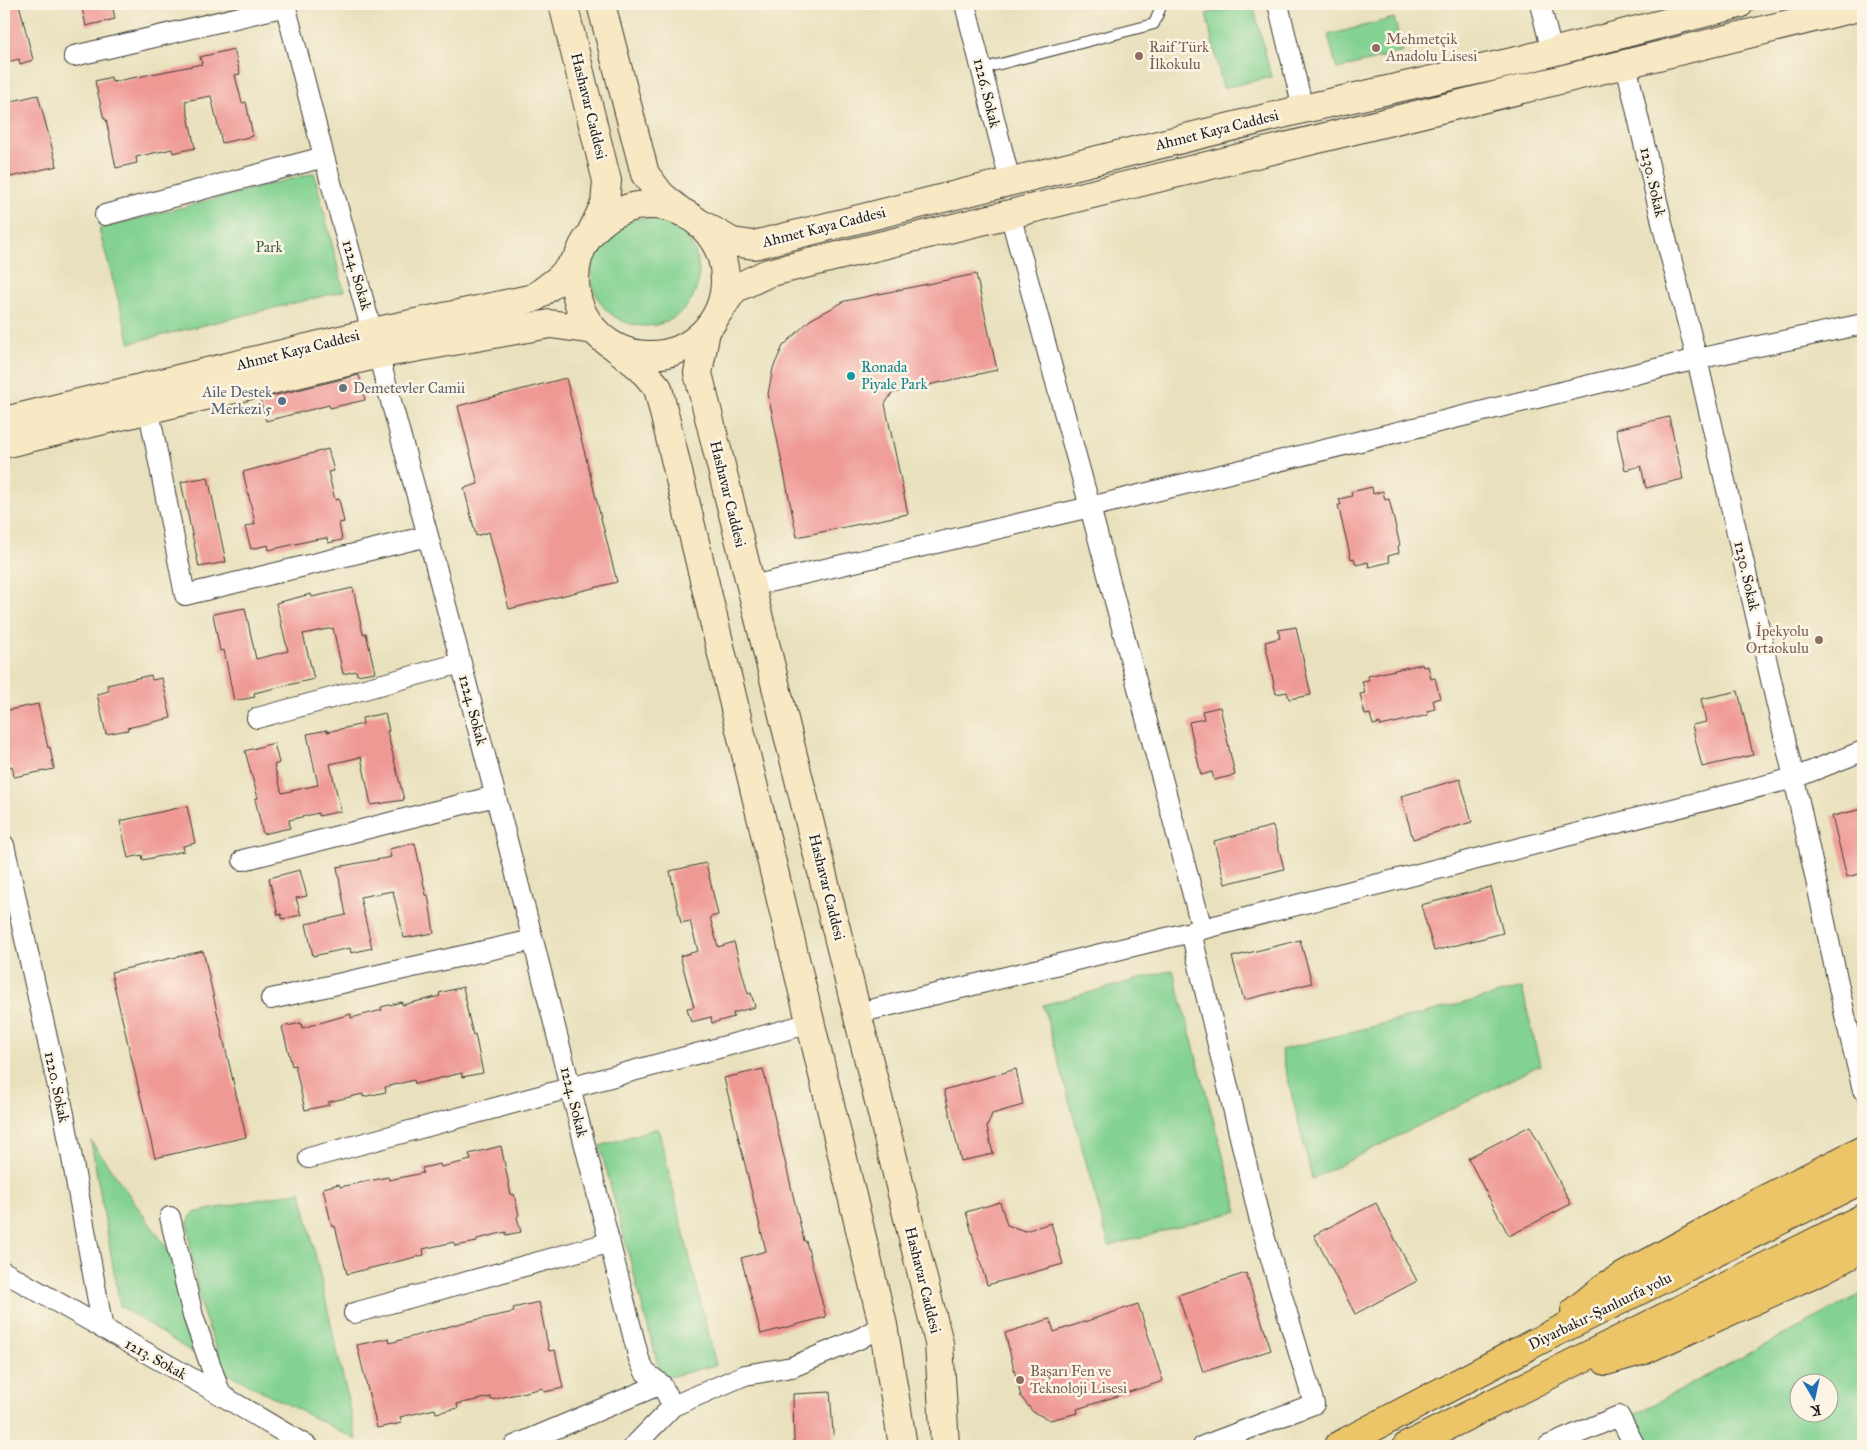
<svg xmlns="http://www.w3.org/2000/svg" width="1867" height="1450" font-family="'IM FELL Great Primer',serif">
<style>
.green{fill:#83d292;stroke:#507757;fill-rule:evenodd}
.building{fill:#ef9995}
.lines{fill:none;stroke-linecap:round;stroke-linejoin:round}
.lane-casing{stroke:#3b3a34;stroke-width:12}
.street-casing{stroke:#3b3a34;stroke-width:22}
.secondary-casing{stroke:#3b3a34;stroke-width:30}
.highway-casing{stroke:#3b3a34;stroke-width:30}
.lane{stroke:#fff;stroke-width:10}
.street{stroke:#fff;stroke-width:20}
.secondary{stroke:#f8e8c3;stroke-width:28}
.highway{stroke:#edc569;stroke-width:28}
.education-dot{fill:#8d6e63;stroke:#fcf5e5;stroke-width:2}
.culture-dot{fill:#0f9aa8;stroke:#fcf5e5;stroke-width:2}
.worship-dot{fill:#6b7280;stroke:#fcf5e5;stroke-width:2}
.service-dot{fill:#5c6f8a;stroke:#fcf5e5;stroke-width:2}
.labels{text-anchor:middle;stroke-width:5;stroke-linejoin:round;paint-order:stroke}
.education-label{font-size:15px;fill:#785e54;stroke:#fcf5e5;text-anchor:start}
.street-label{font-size:15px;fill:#1c1c1c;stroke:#fcf5e5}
.park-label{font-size:15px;fill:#405c45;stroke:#fcf5e5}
.culture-label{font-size:15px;fill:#0d838f;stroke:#fcf5e5;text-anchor:start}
.worship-label{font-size:15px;fill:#5b616d;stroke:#fcf5e5;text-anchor:start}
.service-label{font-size:15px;fill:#4e5e75;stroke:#fcf5e5;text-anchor:end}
</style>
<rect width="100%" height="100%" fill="#fcf5e5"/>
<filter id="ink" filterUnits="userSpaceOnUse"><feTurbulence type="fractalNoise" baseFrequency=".02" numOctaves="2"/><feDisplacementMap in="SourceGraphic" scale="10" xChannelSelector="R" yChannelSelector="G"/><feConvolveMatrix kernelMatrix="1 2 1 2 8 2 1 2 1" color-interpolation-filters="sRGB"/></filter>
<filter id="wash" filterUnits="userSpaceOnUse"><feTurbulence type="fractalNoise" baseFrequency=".0096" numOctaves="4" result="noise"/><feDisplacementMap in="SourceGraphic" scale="20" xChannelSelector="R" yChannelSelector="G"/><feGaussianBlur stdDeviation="1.12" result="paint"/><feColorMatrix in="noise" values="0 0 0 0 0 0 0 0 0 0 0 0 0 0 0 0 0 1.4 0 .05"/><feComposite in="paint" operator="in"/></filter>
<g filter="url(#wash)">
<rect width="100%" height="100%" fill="#e9e1bd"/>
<path class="green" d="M1247 4H1253L1271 77 1223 88 1206 14Z
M1394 18 1403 52 1337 69 1328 35Z
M314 173 344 291 130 343 99 229Z
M591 272a54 54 0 1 1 108 0a54 54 0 1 1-108 0Z
M1173 970 1238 1211 1109 1246 1043 1005Z
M1522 988 1540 1065 1312 1179 1281 1050Z
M658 1128 716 1365 669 1377 660 1373 600 1146Z
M91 1141 171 1254 193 1353 120 1306Z
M301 1191 357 1440 225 1372 202 1310 192 1261 188 1222 193 1213Z
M1863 1293V1446H1650L1633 1415ZM1800 1382H1830V1412H1800Z"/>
<g id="blocks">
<path class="building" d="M4 4H19L33 60 20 64 19 59 4 63Z
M81 4H112L115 19 86 26Z
M234 49 240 74 235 75 242 103 246 102 253 136 222 143 211 96 185 101 195 148 173 153 172 149 136 157 137 163 116 168 106 119H104L95 81 111 77 112 82 202 64 200 57Z
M38 95 57 166 11 177 4 149V103Z
M976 274 997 370 892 393 885 404 908 514 797 537 768 394 773 368 783 346 810 320 845 301Z
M359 375 365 400 330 408 329 405 266 421 260 399Z
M566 378 617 582 509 609 489 532 476 536 464 488 478 484 458 406Z
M1669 417 1683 479 1646 488 1641 466 1625 470 1616 429Z
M328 449 334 471 328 472 335 500 339 499 344 522 339 523 342 540 328 543 327 538 313 540 269 550 268 545 251 549 245 527 255 524 254 518 243 472Z
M208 477 226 562 199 567 181 482Z
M1372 487 1373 494 1383 491 1385 500 1389 499 1400 545 1398 546 1399 553 1388 556 1390 562 1369 567 1368 562 1356 565 1354 558 1351 559 1338 505H1341L1339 499 1352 496 1351 492Z
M353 588 363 634 366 633 375 672 357 675 356 671 343 674 333 628 303 634 314 679 254 693 255 697 234 701 224 650 220 651 213 614 245 608 256 659 288 651 276 603 311 594 312 597Z
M1296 627 1311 695 1289 699 1287 692 1276 694 1265 642 1280 638 1278 630Z
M1422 664 1423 667 1428 666 1431 679 1435 678 1440 698 1433 700 1435 709 1427 711 1428 715 1381 726 1380 723 1373 725 1370 714 1365 715 1360 694 1365 693 1362 681 1369 680 1368 676Z
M151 675 152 680 162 678 171 718 127 728 128 730 106 734 97 694 109 691 107 685Z
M1738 691 1753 755 1702 767 1692 725 1706 722 1701 699Z
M38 704 48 748 50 747 54 769 14 777 12 766 4 768V711Z
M1220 707 1235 775 1214 780 1212 772 1201 775 1189 722 1204 719 1202 711Z
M385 713 389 731H387L404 800 371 805 361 757 330 764 341 811 319 816 318 813 289 820 290 828 263 834 255 799 258 798 245 751 274 743 279 763 274 765 282 793 318 785 307 734 327 730V732L363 724 362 718Z
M1460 779 1472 822 1413 839 1401 796Z
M187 806 195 843 183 846 184 851 143 860 142 855 128 858 120 821Z
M1863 809V873L1847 877 1832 816Z
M1273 826 1284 869 1225 884 1214 841Z
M415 843 426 895H428L434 933 404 938 393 891 360 897 372 948 351 953 350 948 313 956 306 924 346 915 337 867 391 857 389 849Z
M706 863 718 915 710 917 718 947 734 942 748 994 751 993 755 1007 733 1013 734 1017 712 1023 711 1017 691 1022 687 1008 694 1007 680 956 698 951 690 921 681 923 670 871Z
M300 870 307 896 296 898 301 915 282 919 281 914 278 915 269 878Z
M1491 887 1503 933 1434 951 1421 905Z
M1300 940 1312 983 1244 1000 1232 957Z
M203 951 246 1137 155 1158 111 972Z
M463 987 467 1005H466L473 1035 475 1034 483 1073 462 1077V1073L415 1084 414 1080 385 1087 386 1092 363 1097V1094L328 1102 329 1105 305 1110 295 1065 292 1066 282 1027 301 1023 302 1028 351 1014V1018L382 1010 381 1007 402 1002V1005L440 996 439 993Z
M763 1069 804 1241H806L826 1317 761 1334 741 1258 766 1251 724 1078Z
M1016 1069 1023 1105 992 1114 987 1127 993 1154 961 1161 944 1090Z
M1530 1126 1571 1204 1509 1236 1468 1158Z
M501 1146 511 1195 514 1194 519 1215 517 1217 521 1232 506 1235V1232L477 1239V1242L455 1246 454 1242 423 1249 424 1255 347 1274 335 1226 332 1227 323 1188 339 1184 340 1187 388 1177 389 1180 423 1173 422 1168 440 1164 441 1167 471 1160 469 1154Z
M1000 1202 1007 1225 1025 1231 1051 1223 1063 1264 987 1285 966 1212Z
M1376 1203 1417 1281 1355 1314 1314 1235Z
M1246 1273 1271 1350 1203 1372 1178 1295Z
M539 1302 549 1351 555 1350 563 1388 544 1392 543 1388 491 1400V1397L457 1404 458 1408 436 1413 435 1409 400 1417 402 1423 377 1428 357 1345 389 1338 390 1343 461 1323 514 1312 513 1308Z
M1138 1304 1163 1381 1077 1409 1078 1413 1050 1420 1033 1412 1021 1397 1005 1333 1050 1319 1054 1332Z
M830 1392 834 1446H794L793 1394Z"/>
</g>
</g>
<g filter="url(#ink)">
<use href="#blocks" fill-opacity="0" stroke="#3b3a34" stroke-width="1"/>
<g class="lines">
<defs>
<path id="lane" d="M981 69 1154 24 1162 4"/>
<path id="street" d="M285 4 324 157 428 536 533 940 639 1359 645 1372 661 1384 673 1406
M965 4 1010 181
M1278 4 1303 109
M1540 4 1552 52
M74 56 286 6
M1626 64 1663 227 1697 359 1747 577 1794 778 1846 1020 1863 1090
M1010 214 1090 507 1202 929
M105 215 324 157
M146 396 185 595 428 536
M752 586 1090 507 1697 359 1863 324
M257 718 461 663
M4 845 64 1114 103 1329
M243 860 495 796
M1191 932 1261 1225 1314 1404 1203 1446
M271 999 533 940
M858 1013 1191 932 1794 778 1863 751
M309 1158 811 1023
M170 1217 193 1316 221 1395
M4 1272 221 1395 307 1446
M354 1313 608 1243
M514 1446 661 1384
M634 1446 673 1406 745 1375 792 1367 861 1338 883 1325
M1548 1446 1619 1416 1635 1446"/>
<path id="secondary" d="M563 4 607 181 605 204 592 231
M601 4 645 174 661 195 679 210
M575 280a75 75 0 1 1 150 0a75 75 0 1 1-150 0Z
M699 223 732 242 754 245 1303 109 1517 61 1739 4
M719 311 734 289 768 273 1863 6
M706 331 698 373 939 1343 945 1446
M614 346 640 367 658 388 883 1325 903 1446
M4 421 373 332 534 298 559 279 578 258
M4 444 380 354 550 324 594 330"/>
<path id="highway" d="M1575 1311 1606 1286 1759 1202 1863 1150
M1606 1361 1644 1350 1821 1270 1863 1248
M1338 1446 1540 1340 1863 1179
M1407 1446 1863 1218"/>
</defs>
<use href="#lane" class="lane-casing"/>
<use href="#street" class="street-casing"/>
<use href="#secondary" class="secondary-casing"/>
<use href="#highway" class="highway-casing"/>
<use href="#lane" class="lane"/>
<use href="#street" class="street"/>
<use href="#secondary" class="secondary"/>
<use href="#highway" class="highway"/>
</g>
</g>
<g class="education-dot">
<circle cx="1376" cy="48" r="5"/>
<circle cx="1139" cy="56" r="5"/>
<circle cx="1819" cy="640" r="5"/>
<circle cx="1020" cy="1380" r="5"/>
</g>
<circle class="culture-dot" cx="851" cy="376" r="5"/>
<circle class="worship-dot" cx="343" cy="388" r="5"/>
<circle class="service-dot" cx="282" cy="401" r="5"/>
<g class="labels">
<g class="education-label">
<text x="1386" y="44">Mehmetçik<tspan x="1386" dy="17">Anadolu Lisesi</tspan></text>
<text x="1149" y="52">Raif Türk<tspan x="1149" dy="17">İlkokulu</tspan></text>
<text x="1809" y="636" text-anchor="end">İpekyolu<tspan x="1809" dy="17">Ortaokulu</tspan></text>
<text x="1030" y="1376">Başarı Fen ve<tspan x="1030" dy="17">Teknoloji Lisesi</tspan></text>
</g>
<g class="street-label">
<text transform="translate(987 93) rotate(76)" y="5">1226. Sokak</text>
<text transform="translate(589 106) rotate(76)" y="5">Hashavar Caddesi</text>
<text transform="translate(1217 130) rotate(-14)" y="5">Ahmet Kaya Caddesi</text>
<text transform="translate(1653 182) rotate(77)" y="5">1230. Sokak</text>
<text transform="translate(824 227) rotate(-14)" y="5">Ahmet Kaya Caddesi</text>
<text transform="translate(357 275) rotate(74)" y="5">1224. Sokak</text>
<text transform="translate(298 350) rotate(-14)" y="5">Ahmet Kaya Caddesi</text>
<text transform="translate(728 494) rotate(76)" y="5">Hashavar Caddesi</text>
<text transform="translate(1747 576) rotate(77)" y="5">1230. Sokak</text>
<text transform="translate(473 710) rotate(75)" y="5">1224. Sokak</text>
<text transform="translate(827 887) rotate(76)" y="5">Hashavar Caddesi</text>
<text transform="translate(57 1087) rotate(78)" y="5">1220. Sokak</text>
<text transform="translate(574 1102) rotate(76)" y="5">1224. Sokak</text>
<text transform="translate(923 1280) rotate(76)" y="5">Hashavar Caddesi</text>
<text transform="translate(1600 1311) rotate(-26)" y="5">Diyarbakır-Şanlıurfa yolu</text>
<text transform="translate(156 1359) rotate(29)" y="5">1213. Sokak</text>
</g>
<g class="park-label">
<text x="269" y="252">Park</text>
</g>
<g class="culture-label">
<text x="861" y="372">Ronada<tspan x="861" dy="17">Piyale Park</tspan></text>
</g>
<g class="worship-label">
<text x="353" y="393">Demetevler Camii</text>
</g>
<g class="service-label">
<text x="272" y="397">Aile Destek<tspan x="272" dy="17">Merkezi 5</tspan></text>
</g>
</g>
<rect width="1867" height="1450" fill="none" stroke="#fcf5e5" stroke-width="20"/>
<g transform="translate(1814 1398) rotate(171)"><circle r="24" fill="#fcf5e5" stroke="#a29e95"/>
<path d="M0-4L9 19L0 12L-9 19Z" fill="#1f6fb2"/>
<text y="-8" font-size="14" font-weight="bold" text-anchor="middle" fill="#1c1c1c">K</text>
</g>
</svg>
